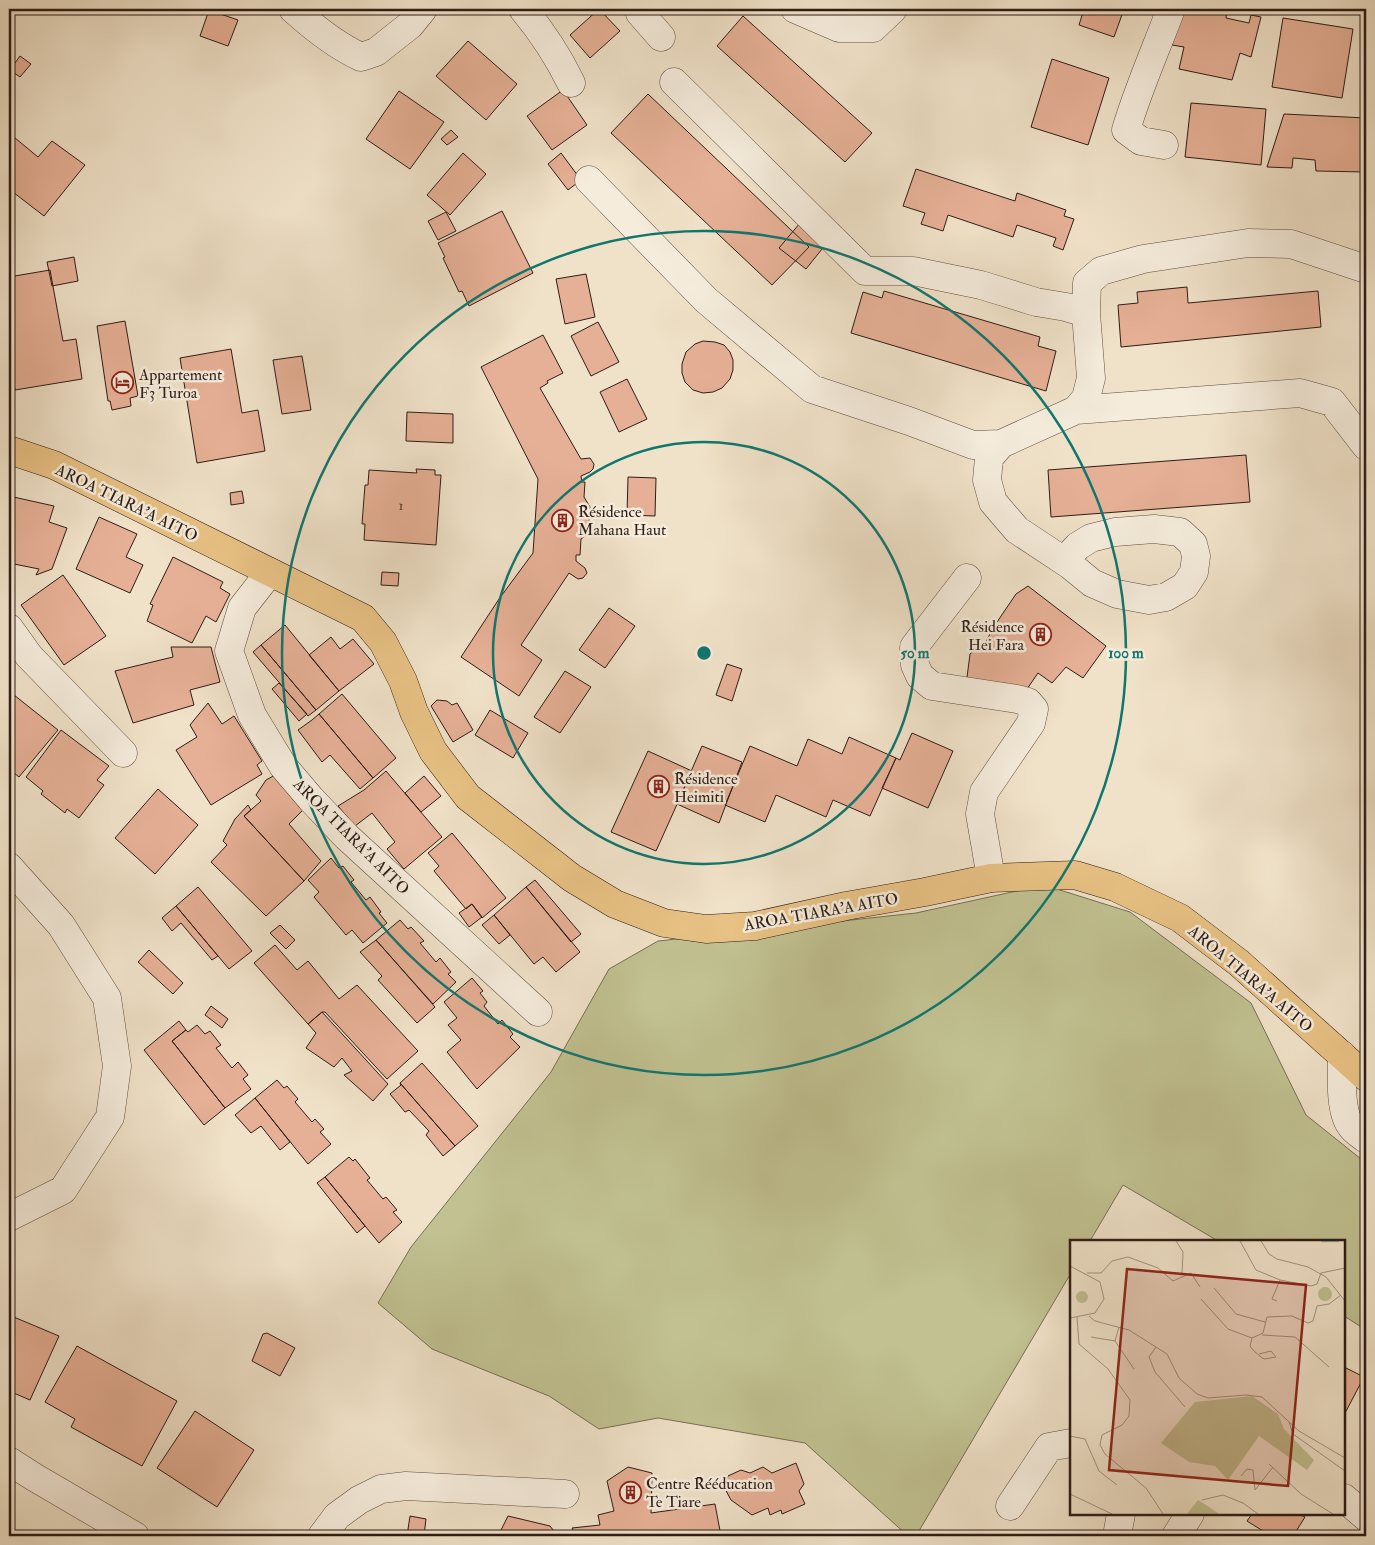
<svg xmlns="http://www.w3.org/2000/svg" width="1375" height="1545" font-family="'IM FELL Double Pica',serif">
<style>
.green{fill:#c1c191;stroke:#776e54}
.building{fill:#e6b096;stroke:#2d1c16}
.lines{fill:none;stroke-linecap:round;stroke-linejoin:round}
.minor-casing{stroke:#5e4e43;stroke-width:29}
.major-casing{stroke:#2d1c16;stroke-width:29}
.minor{stroke:#f5ecdc;stroke-width:28}
.major{stroke:#e8c184;stroke-width:28}
.ring{fill:none;stroke:#0f766e;stroke-width:2.5}
.labels{text-anchor:middle;stroke-width:5;stroke-linejoin:round;paint-order:stroke}
.number-label{font-size:14px;fill:#5b4136}
.poi-label{font-size:16px;fill:#2d1c16;stroke:#f5ecdc;text-anchor:start}
.street-label{font-size:16px;fill:#2d1c16;stroke:#f5ecdc}
.inset-river{fill:none;stroke:#9dbcbe;stroke-width:2.5}
.inset-road{fill:none;stroke:#a29381;stroke-width:1}
.view{fill:#8f2418;fill-opacity:0.15;stroke:#8f2418;stroke-width:2.5}
.inset-edge{fill:none;stroke:#2d1c16;stroke-width:2.5}
.centre{fill:#0f766e;stroke:#f5ecdc;stroke-width:2.5}
.ring-label{font-size:15px;text-anchor:middle;font-weight:bold;fill:#0f766e;stroke:#f5ecdc;stroke-width:5;stroke-linejoin:round;paint-order:stroke}
</style>
<rect width="100%" height="100%" fill="#f0e2c9"/>
<filter id="stains"><feTurbulence type="fractalNoise" baseFrequency=".004" numOctaves="4"/><feColorMatrix values="0 0 0 0 .2 0 0 0 0 .09 0 0 0 0 .02 0 0 0 .5 -.17"/></filter>
<radialGradient id="worn" r=".72"><stop offset=".6" stop-color="#630" stop-opacity="0"/><stop offset="1" stop-color="#630" stop-opacity=".3"/></radialGradient>
<path class="green" d="M1044 885 1130 912 1251 1003 1306 1115 1366 1163V1330L1344 1316V1241H1218L1123 1185 1090 1241H1071V1273L916 1536H908L805 1443 658 1418 599 1429 549 1396 432 1349 378 1303 411 1247 551 1072 609 969 658 941 916 913Z"/>
<path class="building" d="M599 9 620 31 590 58 570 35Z
M1084 9H1124L1114 37 1079 25Z
M1182 9H1227L1226 18 1249 23 1251 15 1261 17 1251 57 1240 53 1232 80 1179 69 1184 47 1172 45Z
M209 10 238 20 228 46 200 36Z
M743 16 872 133 845 162 717 46Z
M1283 18 1353 29 1342 98 1272 87Z
M468 41 517 84 486 120 436 76Z
M20 56 31 64 20 77 10 70Z
M1052 59 1109 78 1088 145 1031 127Z
M563 90 587 125 552 150 527 116Z
M399 91 444 122 410 169 366 139Z
M648 94 809 247 772 285 611 133Z
M1191 103 1266 109 1261 165 1185 157Z
M1284 114 1366 118V172L1316 171 1315 160 1293 158 1292 168 1267 167Z
M451 130 458 137 447 145 441 139Z
M9 133 38 157 52 141 85 165 44 216 9 189Z
M463 153 486 174 450 215 427 195Z
M561 153 581 180 568 190 548 164Z
M916 169 1015 201 1017 193 1066 210 1064 216 1074 219 1063 250 1053 246 1056 238 1017 225 1013 237 948 215 943 231 921 224 925 213 903 206Z
M502 211 533 273 469 306 462 291 459 292 443 258 445 257 438 243Z
M446 212 456 231 438 240 428 221Z
M800 223 826 244 806 269 779 248Z
M74 257 78 281 52 286 47 262Z
M50 270 63 341 76 339 82 379 15 390 9 354V277Z
M586 274 595 317 565 324 556 279Z
M1187 287 1188 303 1318 291 1321 327 1121 347 1118 305 1138 303 1137 292Z
M884 291 1040 337 1038 346 1056 351 1046 391 851 333 863 292 882 298Z
M125 321 138 396 130 398 131 406 112 410 110 401H108L97 326Z
M598 322 619 362 591 376 571 336Z
M543 335 563 373 547 381 548 383 540 388 581 459 590 458 594 464 593 469 590 472 581 476 582 482H585L584 497 590 507 588 534 581 539 580 555H576V561L585 568 587 573 583 578 578 579 569 573 521 645 542 660 519 696 461 657 499 599 533 553 538 479 481 367Z
M703 341 715 342 724 345 730 352 733 360V370L730 379 722 388 713 392 703 393 693 390 685 382 682 373V364L686 352 695 344Z
M231 349 242 413 258 410 265 451 197 463 180 358Z
M302 356 311 410 282 414 273 360Z
M627 379 647 419 619 432 600 392Z
M407 412 453 414V443L406 441Z
M1246 455 1250 502 1051 517 1048 470Z
M416 469 435 470V475H441L436 545 364 540 365 524H362L365 485H368L369 470 417 473Z
M628 477 656 478 655 516 627 515Z
M242 491 244 503 231 505 230 493Z
M9 496 54 506 49 522 67 528 52 569 36 575 39 569 9 563Z
M99 517 137 534 126 557 143 565 130 593 76 569Z
M173 557 223 582 220 588 230 594 216 622 206 616 192 643 147 621 153 605 150 604Z
M382 572 399 573 398 586 381 585Z
M63 575 106 636 64 665 21 605Z
M1028 586 1106 646 1083 678 1066 667 1052 683 1038 673 1025 692 966 685 970 654 977 648 983 647 995 625 1016 594Z
M609 608 635 626 605 668 579 650Z
M285 625 339 691 316 710 261 645Z
M331 637 340 649 353 639 374 664 339 691 309 655Z
M261 645 316 710 308 716 253 652Z
M171 647H211L220 682 190 690 194 705 133 723 115 671 173 657Z
M727 664 742 669 732 701 716 695Z
M565 671 591 687 560 733 534 717Z
M279 683 307 714 299 721 272 689Z
M342 694 396 758 373 778 319 714Z
M14 695 58 730 19 777 9 769V701Z
M437 700 447 701 452 705 457 703 473 730 453 742 431 706Z
M208 703 222 724 234 716 262 761 257 765 262 774 211 805 176 750 197 737 190 725Z
M490 710 528 733 513 758 475 735Z
M319 714 373 778 360 789 330 755 322 762 298 730 312 720Z
M61 730 109 766 97 780 104 785 79 818 67 809 65 813 41 794 43 791 26 777Z
M912 733 953 751 928 808 882 788 896 758 900 760Z
M849 737 896 758 870 816 833 800 826 817 776 795 765 822 725 805 750 746 797 766 808 739 842 754Z
M702 746 742 762 719 823 677 804Z
M648 751 692 771 656 851 611 832Z
M386 771 442 837 404 869 387 849 395 842 372 813 355 826 338 806 364 790Z
M275 775 304 809 289 824 321 861 304 881 244 816 261 801 256 795 266 780Z
M424 776 441 796 421 812 405 793Z
M158 789 198 825 155 874 115 838Z
M248 805 251 810 244 816 304 881 266 916 211 862 227 845 223 841 235 819Z
M452 833 506 898 482 918 472 904 466 909 434 871 439 866 428 853Z
M331 858 339 868 343 866 354 880 351 882 366 900 370 897 381 912 379 913 387 923 363 943 352 930 346 935 314 897 319 892 308 880Z
M535 880 581 934 571 942 526 887Z
M198 887 252 951 229 969 176 906Z
M526 887 580 952 556 972 543 957 534 964 494 915Z
M472 904 482 917 469 927 459 913Z
M176 906 218 956 212 960 181 923 172 931 162 918Z
M494 915 510 935 499 944 482 925Z
M400 920 408 929 411 927 424 941 420 943 436 962 440 958 451 972 448 974 456 982 433 1004 376 940Z
M280 925 295 940 286 949 270 933Z
M376 940 435 1007 417 1023 378 980 382 976 360 952Z
M275 945 297 970 308 961 339 999 357 985 418 1051 387 1079 325 1012H322L308 1024 254 963Z
M149 950 183 983 173 994 138 962Z
M472 978 483 991 480 993 487 1002 484 1006 498 1024 502 1020 513 1034 510 1037 520 1047 477 1089 447 1052 461 1040 448 1025 457 1018 444 1002Z
M211 1006 228 1019 222 1028 205 1015Z
M322 1012 388 1084 373 1101 344 1075 352 1071 342 1058 334 1067 306 1048 316 1033 308 1024Z
M179 1021 186 1030 172 1041 225 1108 204 1125 144 1050Z
M197 1025 205 1034 210 1031 221 1045 216 1048 232 1068 238 1062 248 1075 243 1079 251 1089 225 1108 172 1041 186 1030 188 1032Z
M422 1063 478 1126 455 1146 400 1083Z
M277 1080 284 1088 287 1086 298 1099 295 1102 312 1122 315 1119 324 1129 320 1132 331 1144 308 1164 255 1098Z
M400 1083 455 1146 443 1156 426 1135 429 1131 409 1110 405 1112 390 1094 401 1085Z
M255 1098 290 1142 280 1150 261 1126 251 1133 235 1115Z
M349 1157 353 1161 355 1159 370 1178 367 1180 383 1199 386 1197 397 1210 393 1212 402 1222 379 1243 325 1177Z
M325 1177 365 1226 357 1233 317 1183Z
M9 1315 59 1336 30 1400 9 1391Z
M267 1333 295 1348 280 1376 252 1361 263 1334Z
M77 1346 177 1401 142 1466 71 1427 75 1419 45 1402Z
M1344 1367 1364 1377 1344 1415Z
M195 1411 254 1450 217 1507 157 1468Z
M796 1463 804 1484 799 1491 805 1504 782 1514 781 1510 770 1515 768 1508 752 1515 731 1500 724 1487 728 1476 741 1470 750 1473 763 1467 772 1473Z
M628 1467 652 1473 651 1513 715 1504 721 1536H576L572 1528 600 1525 598 1515 614 1511 607 1481Z
M1252 1514H1299L1305 1517 1295 1533 1301 1536H1271L1247 1521Z
M410 1516 426 1519 424 1536H407Z
M508 1516 550 1526 558 1536H498Z"/>
<g class="lines">
<defs>
<path id="minor" d="M293 9C314 28 335 45 361 57L376 52 410 25 423 9
M523 9C542 32 558 56 571 83
M641 9 640 13 661 37
M795 9 839 28H873L893 9
M674 82 865 271H913L981 285 1036 302 1066 307 1086 313
M1164 145 1141 141 1126 130C1138 89 1156 49 1171 9
M589 180 706 300 812 389 909 421 973 445 1001 444
M1076 410 1300 393 1332 402 1366 446
M1064 561 1078 546 1091 538 1115 532 1154 529 1180 532 1193 544 1196 556 1194 572 1185 586 1166 597 1149 600 1117 594 1092 583 1070 565 1017 530 993 502 987 480 989 458 1001 444 1076 410 1086 398 1091 378 1086 313 1087 283 1101 271 1143 259 1248 243 1291 244 1366 269
M270 572 242 608 229 651 252 715 283 766 311 799 347 837 538 1012
M967 578 914 647 915 665 920 676 932 686 1017 699 1028 702 1034 709 1031 723 984 792 980 814 991 878
M9 628 29 656 123 753
M9 867 61 925 107 998 117 1066 110 1117 63 1190 9 1217
M1342 1055C1342 1073 1339 1111 1351 1126 1354 1131 1361 1135 1366 1139
M9 1461 34 1477 135 1536
M1344 1498 1366 1517
M1010 1506 1049 1447 1071 1443
M322 1536 337 1516 359 1500 381 1489 406 1486 565 1494
M1117 1536 1121 1514
M1176 1536 1190 1514"/>
<path id="major" d="M9 450 54 465 363 618 383 642 403 681 414 712 433 751 468 797 572 878 615 904 664 923 706 929 755 926 846 906 925 892 991 878 1075 875 1115 887 1180 918 1239 963 1366 1077"/>
</defs>
<use href="#minor" class="minor-casing"/>
<use href="#major" class="major-casing"/>
<use href="#minor" class="minor"/>
<use href="#major" class="major"/>
</g>
<g class="ring">
<circle cx="704" cy="653" r="211"/>
<circle cx="704" cy="653" r="422"/>
</g>
<defs>
<symbol id="hotel-ring" viewBox="-11 -11 22 22"><circle r="9.5" fill="#f5ecdc" stroke="#8f2418" stroke-width="1.5"/><path d="M-6-4.5h1.5V1H6V5H4.5V3h-9V5H-6ZM-4 0a1.8 1.8 0 1 1 3.6 0ZM.5 0V-2.5h3Q6-2.5 6 0Z" fill="#8f2418"/></symbol>
<symbol id="building-ring" viewBox="-11 -11 22 22"><circle r="9.5" fill="#f5ecdc" stroke="#8f2418" stroke-width="1.5"/><path d="M-4-6H4V6H1V3H-1V6H-4ZM-2.5-4.3h1.7v1.8h-1.7ZM.8-4.3h1.7v1.8H.8ZM-2.5-1h1.7V.8h-1.7ZM.8-1h1.7V.8H.8Z" fill="#8f2418"/></symbol>
</defs>
<g fill-rule="evenodd">
<use href="#hotel-ring" x="110" y="370" width="25" height="25"/>
<use href="#building-ring" x="550" y="508" width="25" height="25"/>
<use href="#building-ring" x="1028" y="622" width="25" height="25"/>
<use href="#building-ring" x="646" y="774" width="25" height="25"/>
<use href="#building-ring" x="618" y="1480" width="25" height="25"/>
</g>
<g class="labels">
<g class="number-label">
<text x="401" y="510">1</text>
</g>
<g class="poi-label">
<text x="139" y="380">Appartement<tspan x="139" dy="18">F3 Turoa</tspan></text>
<text x="578" y="517">Résidence<tspan x="578" dy="18">Mahana Haut</tspan></text>
<text x="1024" y="632" text-anchor="end">Résidence<tspan x="1024" dy="18">Hei Fara</tspan></text>
<text x="674" y="784">Résidence<tspan x="674" dy="18">Heimiti</tspan></text>
<text x="646" y="1489">Centre Rééducation<tspan x="646" dy="18">Te Tiare</tspan></text>
</g>
<g class="street-label">
<text transform="translate(127 502) rotate(26)" y="6">AROA TIARA'A AITO</text>
<text transform="translate(352 836) rotate(45)" y="6">AROA TIARA'A AITO</text>
<text transform="translate(821 911) rotate(-10)" y="6">AROA TIARA'A AITO</text>
<text transform="translate(1251 978) rotate(40)" y="6">AROA TIARA'A AITO</text>
</g>
</g>
<g transform="translate(1070 1240)">
<rect width="275" height="275" fill="#f0e2c9"/>
<path d="M248 54a7 7 0 1 1 14 0a7 7 0 1 1-14 0ZM6 57a6 6 0 1 1 12 0a6 6 0 1 1-12 0ZM182 156 208 174 214 189 244 220 237 230 189 196 158 240 145 226 119 222 91 203 125 162ZM128 260 139 267 149 274H117Z" fill="#c1c191"/>
<path class="inset-river" d="M251 1H269"/>
<path class="inset-road" d="M106 1 113 12 112 35M170 1 186 30 210 40 241 46 247 44 251 33 275 28M191 1 199 14 207 19 238 27 256 37 275 61M0 26 30 42 34 59 25 73 0 78M17 33H31L42 21 58 17 88 28 103 41 121 33 130 47M144 48 166 74 195 82M131 59 158 89 182 98M207 61 202 59 210 40M19 76 25 81 59 90 97 114 109 138 127 154 138 158 176 155 192 157 229 191 275 218M7 77 9 104 38 129 60 160 59 176 52 185 32 195 30 205 35 214 76 248 93 274M49 87 45 101 64 129M192 95 225 97 259 127M21 97 45 101M86 107 79 117 85 132 115 167M189 114 201 111 206 117 195 119 192 118 183 110 180 106 182 98 193 93 197 77 222 76 238 83 243 81 247 66 259 64 271 55M219 182 223 194 275 231M0 196 15 199 29 231 47 245M199 224 231 254 263 274M171 236 177 229 183 230 185 250 203 227M0 254 42 274M132 260 153 255 173 263 188 274"/>
<path class="view" d="M57 29 236 45 218 246 39 230Z"/>
<rect width="275" height="275" class="inset-edge"/>
</g>
<circle cx="704" cy="653" r="8" class="centre"/>
<g class="ring-label">
<text x="915" y="658">50 m</text>
<text x="1126" y="658">100 m</text>
</g>
<rect width="1375" height="1545" fill="none" stroke="#f0e2c9" stroke-width="30"/>
<rect x="10" y="10" width="1355" height="1525" fill="none" stroke="#2d1c16" stroke-width="2.5"/>
<rect x="15" y="15" width="1345" height="1515" fill="none" stroke="#2d1c16"/>
<rect width="100%" height="100%" filter="url(#stains)"/>
<rect width="100%" height="100%" fill="url(#worn)"/>
</svg>
